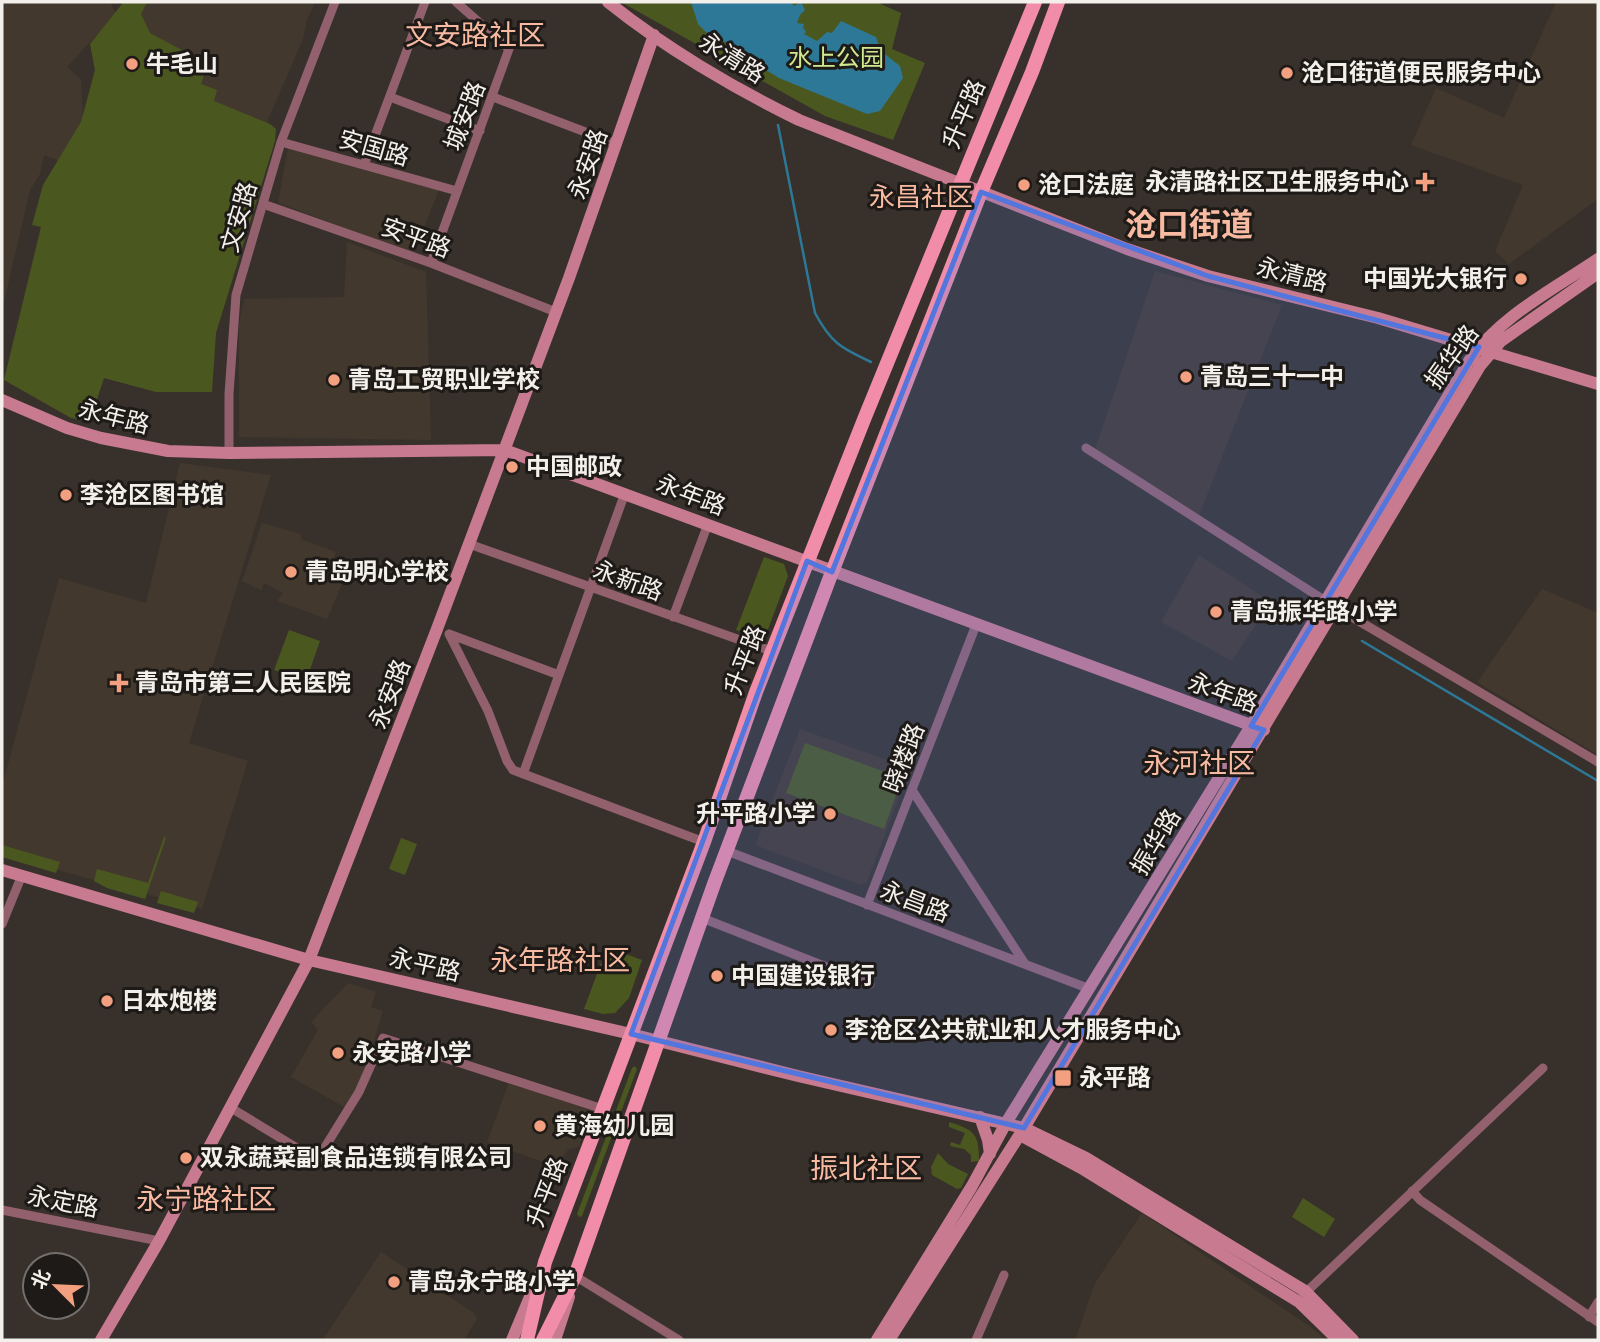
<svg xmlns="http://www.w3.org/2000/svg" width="1600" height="1342" font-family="'Public Sans','Noto Sans SC',sans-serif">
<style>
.built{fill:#43382d}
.green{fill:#4a5820}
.water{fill:#2d7897}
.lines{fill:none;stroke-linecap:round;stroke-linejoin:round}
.stream{stroke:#2d7897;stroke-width:2.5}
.street{stroke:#93616e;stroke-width:9}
.secondary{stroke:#c87a90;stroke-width:12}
.primary{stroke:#f18da9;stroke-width:14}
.marked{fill:#5276dd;fill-opacity:0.2;stroke:#5276dd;stroke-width:5;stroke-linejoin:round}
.poi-dot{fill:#f2a080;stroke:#1d1a17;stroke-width:2.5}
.labels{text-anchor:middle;stroke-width:6;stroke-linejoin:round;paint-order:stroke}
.street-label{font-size:24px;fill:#f3efeb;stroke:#1d1a17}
.park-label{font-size:24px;fill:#d0e990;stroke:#1d1a17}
.poi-label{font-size:24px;font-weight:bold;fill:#f3efeb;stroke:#1d1a17;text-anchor:start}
.neighbourhood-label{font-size:26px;fill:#f9baa2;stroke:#1d1a17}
.quarter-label{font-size:28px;fill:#f9baa2;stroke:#1d1a17}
.district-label{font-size:32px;font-weight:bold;fill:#f9baa2;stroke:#1d1a17}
</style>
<rect width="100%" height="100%" fill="#38312b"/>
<path class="built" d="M2 2H110L116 14 67 67 81 80 83 119 59 161 44 155 40 174 30 190 2 310Z
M140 2H315L307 20 303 39 264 129 205 107 132 32Z
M1556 2H1598V199L1509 264 1495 251 1523 185 1411 145 1436 88 1504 118Z
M288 148 439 190 414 253 278 203Z
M347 242 426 272 431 440 239 437V324L244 299 344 297Z
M1155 271 1282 305 1198 518 1095 449Z
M180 463 271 475 189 743 248 761 202 909 2 855V786L59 578 146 603Z
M262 523 301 534V539L336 552 332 563 340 566 336 574 344 579 327 619 277 601 283 593 264 583 261 590 242 581Z
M1199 555 1271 602 1232 661 1161 622Z
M1542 589 1598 613V755L1477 682Z
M800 729 910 768 867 882 861 885 755 845Z
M348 983 376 992 371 1007 383 1011 362 1080 346 1108 291 1077 318 1030 311 1022Z
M509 1082 592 1109 579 1146 568 1150 558 1162 546 1163 487 1142Z
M1142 1213 1312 1328 1326 1340H1075L1095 1283Z
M381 1252 474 1313 477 1319 464 1340H328L324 1338Z"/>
<path class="green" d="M121 2H147L141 14 150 33 208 64 201 84 217 90 214 101 270 124 276 129 275 141 216 333 212 392H156L104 378 90 421 71 418 4 380 41 227 32 225 43 185 81 122 95 70 90 44 122 4Z
M621 2H876L901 13 892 49 925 63 893 140 825 116Z
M764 557 784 564 788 576 764 640 736 630Z
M289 630 320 641 306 681 274 670Z
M805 743 902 778 884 829 786 793Z
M164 837 166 838 145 899 107 888 94 881 97 869 148 883Z
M401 838 417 844 405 875 389 869Z
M2 845 60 862 56 873 2 857Z
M161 891 198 902 194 913 157 903Z
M607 947 642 960 629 998 615 1013 603 1014 584 1009Z
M635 1066 637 1069 582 1216 579 1217 577 1214 632 1068Z
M949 1122C975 1130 979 1134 979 1161L971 1162V1155L964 1149 950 1146 951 1142 960 1145 965 1133 949 1127Z
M938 1153 948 1164 968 1174 961 1188 957 1189 932 1175 931 1167Z
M1303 1198 1335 1219 1324 1237 1292 1217Z"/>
<path class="water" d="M691 2H791L794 6 801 2 805 10 800 15 797 23 804 24 803 27 806 32 804 34 817 41 827 32 832 33 841 21 876 37 881 51 900 66 903 78 880 111 867 114 779 78 761 67 736 45 712 38 698 24Z"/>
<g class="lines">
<path class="stream" d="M778 125 815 313C831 343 841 348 871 362
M1362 641 1598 781"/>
<path class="street" d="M390 97 480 131
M493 97 617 144
M281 142 457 191
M364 165 425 2
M263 204 431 263 556 312
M431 263 509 49 456 2
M1086 448 1324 600
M229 453V394L236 295 281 142 335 2
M469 544 774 652
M1335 607 1598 762
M673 617 708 524
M449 634 488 711 507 761 513 770 704 842
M449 634 559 675
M523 774 625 493
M912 790 1025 964
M727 851 1090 989
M867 905 976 625
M702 918 870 984
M2 924 22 875
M231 1108 317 1160 359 1092 383 1038 603 1109
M1412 1191 1420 1200 1598 1322
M2 1210 159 1241
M575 1276 679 1340
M1303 1295 1543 1068
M1589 1317 1598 1302
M976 1340 1004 1275"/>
<path class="secondary" d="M608 2C664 47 735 89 799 120L1127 249 1208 276 1378 318 1598 384
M2 400 67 428 101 438 168 451 229 453 505 450 1264 730
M2 870 309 960 631 1034 798 1076 1024 1128 1086 1158 1305 1291 1353 1340
M980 1117 988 1140 990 1154
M1020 1135 1081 1168 1299 1302 1338 1340
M101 1340 159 1241 309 960 437 629 569 278 654 35
M512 1340 535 1285
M555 1340 569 1297
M877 1340 972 1186 1006 1123 1251 726 1469 361C1500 316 1554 289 1598 259
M889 1340 1024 1128 1480 366 1501 341 1598 273"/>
<path class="primary" d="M527 1340 545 1262 704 842 756 692 865 417 1035 2
M543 1340 575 1276 714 884 832 572 981 192 1032 72 1058 2"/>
</g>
<path class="marked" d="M981 192 1208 276 1479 347 1251 726 1264 730 1024 1128 631 1034 807 561 832 572Z"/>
<g class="poi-dot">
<circle cx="132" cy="64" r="7"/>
<circle cx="1287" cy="73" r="7"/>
<path d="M1421.5 171.5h7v7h7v7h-7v7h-7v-7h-7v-7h7z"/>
<circle cx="1024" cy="185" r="7"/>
<circle cx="1521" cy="279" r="7"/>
<circle cx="1186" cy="377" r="7"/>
<circle cx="334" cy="380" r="7"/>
<circle cx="512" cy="467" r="7"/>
<circle cx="66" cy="495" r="7"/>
<circle cx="291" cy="572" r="7"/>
<circle cx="1216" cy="612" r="7"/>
<path d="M115.5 672.5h7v7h7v7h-7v7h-7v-7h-7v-7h7z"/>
<circle cx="830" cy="814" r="7"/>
<circle cx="717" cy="976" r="7"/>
<circle cx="107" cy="1001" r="7"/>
<circle cx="831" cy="1030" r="7"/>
<circle cx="338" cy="1053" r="7"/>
<rect x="1054" y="1069" width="18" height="18" rx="3.5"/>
<circle cx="540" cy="1126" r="7"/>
<circle cx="186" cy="1158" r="7"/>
<circle cx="394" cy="1282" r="7"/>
</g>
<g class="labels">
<g class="street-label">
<text transform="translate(732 58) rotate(32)" y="8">永清路</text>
<text transform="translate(964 114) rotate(-67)" y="8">升平路</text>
<text transform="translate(465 116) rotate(-69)" y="8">城安路</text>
<text transform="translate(374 148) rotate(16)" y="8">安国路</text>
<text transform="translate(588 164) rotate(-71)" y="8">永安路</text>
<text transform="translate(239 217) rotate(-74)" y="8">文安路</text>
<text transform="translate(416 238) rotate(20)" y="8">安平路</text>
<text transform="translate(1292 275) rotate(14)" y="8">永清路</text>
<text transform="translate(1452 357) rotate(-54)" y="8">振华路</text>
<text transform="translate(114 417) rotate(14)" y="8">永年路</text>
<text transform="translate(691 495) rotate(21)" y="8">永年路</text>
<text transform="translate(628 581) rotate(20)" y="8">永新路</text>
<text transform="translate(745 660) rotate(-69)" y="8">升平路</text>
<text transform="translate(1223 693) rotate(20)" y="8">永年路</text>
<text transform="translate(390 694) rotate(-69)" y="8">永安路</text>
<text transform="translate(904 758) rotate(-69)" y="8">晓楼路</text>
<text transform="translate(1156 842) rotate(-59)" y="8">振华路</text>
<text transform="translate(915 902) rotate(21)" y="8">永昌路</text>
<text transform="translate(425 965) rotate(13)" y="8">永平路</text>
<text transform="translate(547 1192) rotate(-69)" y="8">升平路</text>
<text transform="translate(63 1202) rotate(11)" y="8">永定路</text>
</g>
<g class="park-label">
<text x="836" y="66">水上公园</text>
</g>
<g class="poi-label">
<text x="146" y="72">牛毛山</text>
<text x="1301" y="81">沧口街道便民服务中心</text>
<text x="1409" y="190" text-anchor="end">永清路社区卫生服务中心</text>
<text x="1038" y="193">沧口法庭</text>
<text x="1507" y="287" text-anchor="end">中国光大银行</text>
<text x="1200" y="385">青岛三十一中</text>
<text x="348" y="388">青岛工贸职业学校</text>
<text x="526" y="475">中国邮政</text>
<text x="80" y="503">李沧区图书馆</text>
<text x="305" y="580">青岛明心学校</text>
<text x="1230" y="620">青岛振华路小学</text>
<text x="135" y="691">青岛市第三人民医院</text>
<text x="816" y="822" text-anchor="end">升平路小学</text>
<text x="731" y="984">中国建设银行</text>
<text x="121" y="1009">日本炮楼</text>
<text x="845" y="1038">李沧区公共就业和人才服务中心</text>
<text x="352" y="1061">永安路小学</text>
<text x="1079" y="1086">永平路</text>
<text x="554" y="1134">黄海幼儿园</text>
<text x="200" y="1166">双永蔬菜副食品连锁有限公司</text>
<text x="408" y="1290">青岛永宁路小学</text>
</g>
<g class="neighbourhood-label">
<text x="921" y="206">永昌社区</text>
</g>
<g class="quarter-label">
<text x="475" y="45">文安路社区</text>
<text x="1199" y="773">永河社区</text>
<text x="560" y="970">永年路社区</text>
<text x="866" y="1178">振北社区</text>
<text x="206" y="1209">永宁路社区</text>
</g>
<g class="district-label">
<text x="1189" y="236">沧口街道</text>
</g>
</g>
<rect width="1600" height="1342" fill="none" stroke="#f3efeb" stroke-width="7"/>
<g transform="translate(56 1286) rotate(294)"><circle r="33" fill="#1d1a17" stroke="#736f6c" stroke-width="2"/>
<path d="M0-5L12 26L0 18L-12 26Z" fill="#f2a080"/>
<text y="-10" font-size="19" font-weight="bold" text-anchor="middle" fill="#f3efeb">北</text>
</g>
</svg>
